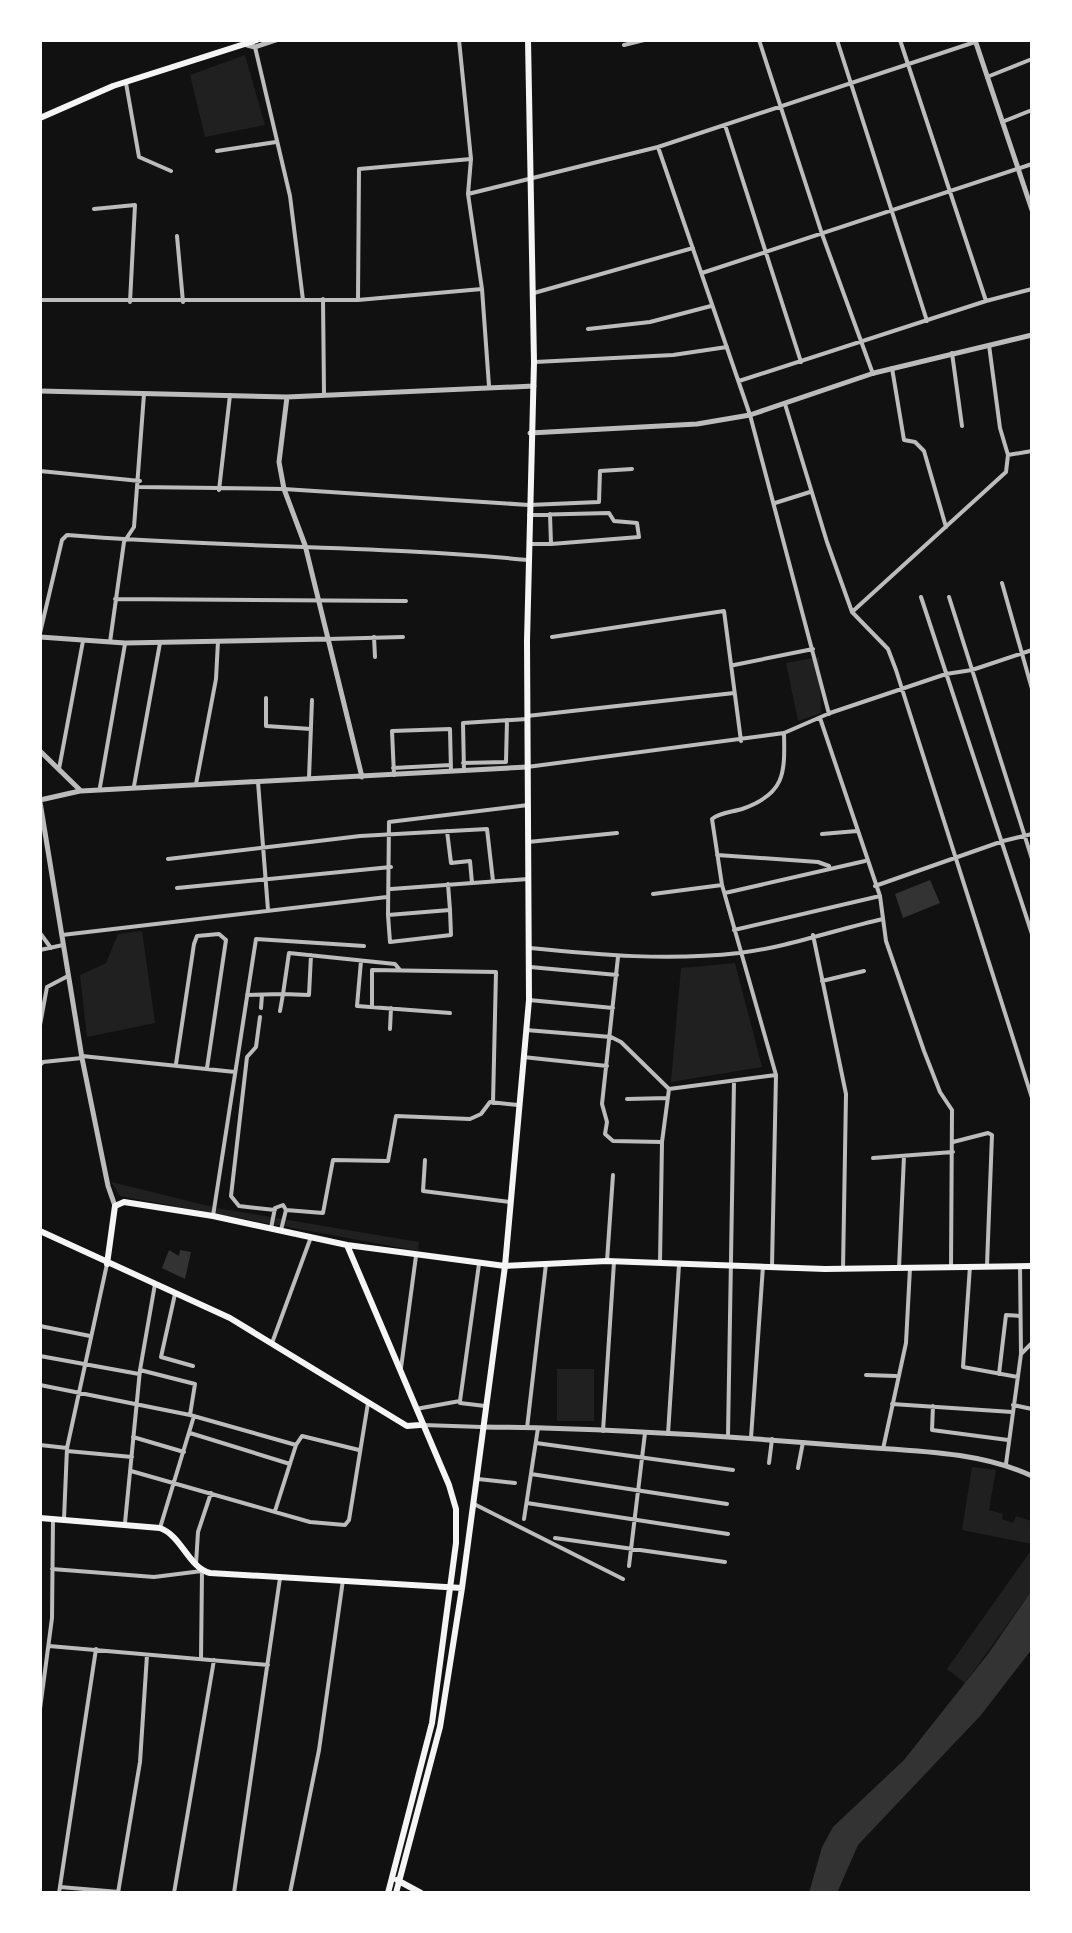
<svg xmlns="http://www.w3.org/2000/svg" width="1072" height="1933" font-family="Merriweather,serif">
<style>
.green{fill:#202020}
.water{fill:#333}
.lines{fill:none;stroke-linecap:round;stroke-linejoin:round}
.minor{stroke:#bcbcbc;stroke-width:4}
.tertiary{stroke:#bcbcbc;stroke-width:5}
.secondary{stroke:#f5f5f5;stroke-width:6}
</style>
<rect width="100%" height="100%" fill="#111"/>
<path class="green" d="M245 55 265 125 205 137 190 75Z
M819 657 821 713 798 721 786 663Z
M142 931 155 1023 87 1037 80 975 106 963 118 934Z
M735 963 762 1067 671 1082 681 968Z
M111 1182 217 1208 419 1242 418 1251 120 1196Z
M557 1369H594V1421H557Z
M972 1467 996 1470 989 1510 1003 1514 1002 1519 1013 1523 1016 1516 1032 1521V1544L962 1530Z
M1032 1549V1590L965 1683 947 1669Z"/>
<path class="water" d="M930 880 940 903 903 918 895 894Z
M169 1250 179 1256 180 1250 191 1252 185 1279 162 1268Z
M1032 1590V1649L981 1715 858 1845 837 1893H809L822 1847 833 1827 904 1760 988 1654Z"/>
<g class="lines">
<path class="minor" d="M459 40 471 159 468 194 482 289 489 386
M759 40 822 234 873 374
M837 40 927 321
M900 40 986 301
M624 45 644 40
M255 47 290 196 303 300
M987 77 1032 59
M126 83 139 157 171 171
M1002 122 1032 110
M725 125 801 362
M658 147 750 415 829 714
M217 151 276 142
M468 194 658 147 975 42
M94 209 135 205 130 302
M177 236 183 302
M702 273 1032 164
M534 293 693 248
M323 299 324 393
M40 300H358L482 289
M358 300 359 169 471 159
M588 329 650 322 711 306
M989 345 1000 428 1008 455
M952 353 962 426
M535 362 673 355 727 347
M892 368 904 440 915 442 924 451 946 527
M739 381 986 301 1032 289
M785 404 827 542 852 612 888 649 896 670 1032 1098
M40 471 140 481
M139 487 284 489 529 505 599 502 600 471 632 469
M219 490 230 395
M775 503 810 492
M529 515 609 513 614 521 637 523 639 537 551 544
M531 544H551L550 514
M1002 583 1032 689
M921 597 1032 934
M949 597 1032 859
M115 599 406 601
M852 612 1006 472 1008 455 1032 451
M40 633 62 540 67 535C220 548 375 545 528 560
M374 637 375 657
M552 637 724 611 741 741
M328 639 403 637
M110 642 124 542 134 527 144 394
M734 665 813 649
M266 698V726L311 729
M527 716 734 693
M820 718 880 896 886 941 924 1051 940 1092 952 1110 951 1267
M463 763 506 762 507 720
M527 767 784 733 830 713 946 674 972 670 1032 650
M393 768 451 765
M59 769 83 641
M464 771 463 723 527 719
M394 775 392 731 450 729 451 771
M309 778 312 700
M258 782 268 910
M196 784 216 679 218 641
M134 786 160 643
M100 787 125 644
M447 831 451 863 470 861 472 883
M822 834 857 831
M528 842 617 833
M717 855 818 862 829 866
M168 859 360 836 487 829 493 881
M448 884 450 910 388 915 389 822 528 805
M875 886 1003 841 1032 834
M177 888 391 867
M391 889 528 879
M725 893 865 861
M653 894 722 885
M388 915 390 942 451 935 450 910
M734 930 880 896
M40 933 51 948
M62 935 387 897
M813 935 846 1094 843 1269
M530 948C600 955 668 961 739 953 784 948 838 929 883 919
M40 950 63 945
M618 957 602 1104 607 1122 605 1134 613 1141 662 1142
M361 961 357 1006 450 1013
M530 967 617 975
M822 981 864 971
M247 995 283 994 289 953 395 964 400 970
M529 1000 613 1008
M372 1007V970L496 972 493 1103
M261 1008 262 995
M280 1011 283 994 309 995 311 955
M260 1017 256 1047 247 1057 231 1196 239 1206 275 1210
M40 1025 47 987 68 976
M390 1029 391 1008
M526 1030 611 1037 621 1042 669 1089
M82 1056 235 1072
M523 1057 607 1066
M176 1064 194 944 197 936 219 934 226 940 207 1068
M40 1065 43 1062 82 1058
M669 1089 776 1075
M627 1099 668 1098
M953 1142 988 1133 992 1135 987 1265
M873 1158 953 1152
M425 1160 423 1191 510 1202
M286 1210 323 1213 333 1160 388 1161 396 1116 470 1119 481 1114 490 1102 518 1105
M213 1216 256 939 364 946
M271 1228 275 1208 283 1205 286 1210 281 1230
M607 1261 613 1175
M660 1262 662 1142 669 1089
M772 1266 776 1075 722 885 712 819C719 813 732 812 742 809 785 794 785 774 784 733
M970 1266 963 1367 1018 1377
M1020 1266 1021 1354
M899 1268 904 1156
M175 1294 161 1357 193 1366
M40 1326 90 1336
M272 1343 311 1237
M40 1356 139 1374
M401 1368 416 1256
M140 1370 195 1384 190 1415
M999 1374 1006 1315 1020 1316
M866 1375 896 1376
M40 1385 190 1415 296 1445 275 1511
M460 1403 485 1406
M892 1404 1012 1412
M1013 1405 1032 1409
M933 1406 932 1430 1008 1440
M416 1409 460 1401 479 1264
M423 1425 482 1427
M527 1428 546 1264
M603 1431 614 1262
M190 1433 290 1464
M668 1434 679 1265
M728 1436 734 1081
M133 1437 184 1452
M751 1438 763 1266
M536 1443 733 1470
M40 1445 67 1448
M296 1445 302 1436 359 1450
M883 1449 906 1343 910 1268
M67 1451 132 1457
M769 1463 772 1439
M1006 1464 1021 1354 1032 1343
M798 1468 803 1442
M131 1471 310 1522 345 1525 349 1520 368 1403
M531 1474 727 1504
M478 1479 515 1483
M527 1503 728 1534
M474 1504 623 1579
M64 1519 67 1448 107 1264
M524 1519 538 1428
M125 1523 140 1370 155 1284
M160 1528 194 1416
M555 1538 725 1562
M196 1564 198 1532 211 1493
M629 1566 645 1433
M52 1569 154 1577 202 1571 201 1659
M49 1646 268 1665
M40 1709 52 1618 53 1519
M60 1887 119 1892
M59 1893 96 1649
M118 1893 140 1762 147 1655
M174 1893 214 1660
M234 1893 280 1578
M290 1893 319 1750 343 1580"/>
<path class="tertiary" d="M975 40 1032 210
M247 45 255 47 276 40
M40 391 287 397 534 386
M287 397 279 462 284 489 305 545 362 777
M530 433 697 424 750 415 874 373 1032 335
M40 637 125 643 328 639
M40 751 81 791 527 767
M40 800 80 791
M40 802 82 1058 108 1186 115 1206
M483 1427C604 1428 726 1436 847 1446 908 1451 977 1450 1032 1476"/>
<path class="secondary" d="M40 118 113 86 257 40
M40 1231 230 1318 407 1426 420 1425
M347 1245 449 1485 456 1509V1543L432 1723 388 1893
M107 1264 115 1206 124 1202 213 1216 347 1245 505 1266 607 1261 825 1269 1032 1266
M40 1518 160 1528C182 1536 188 1567 210 1573L462 1588
M397 1880 421 1893
M396 1893 440 1727 462 1588 505 1266 529 1000 527 641 534 362 528 40"/>
</g>
<rect width="1072" height="1933" fill="none" stroke="#ffffff" stroke-width="84"/>
</svg>
